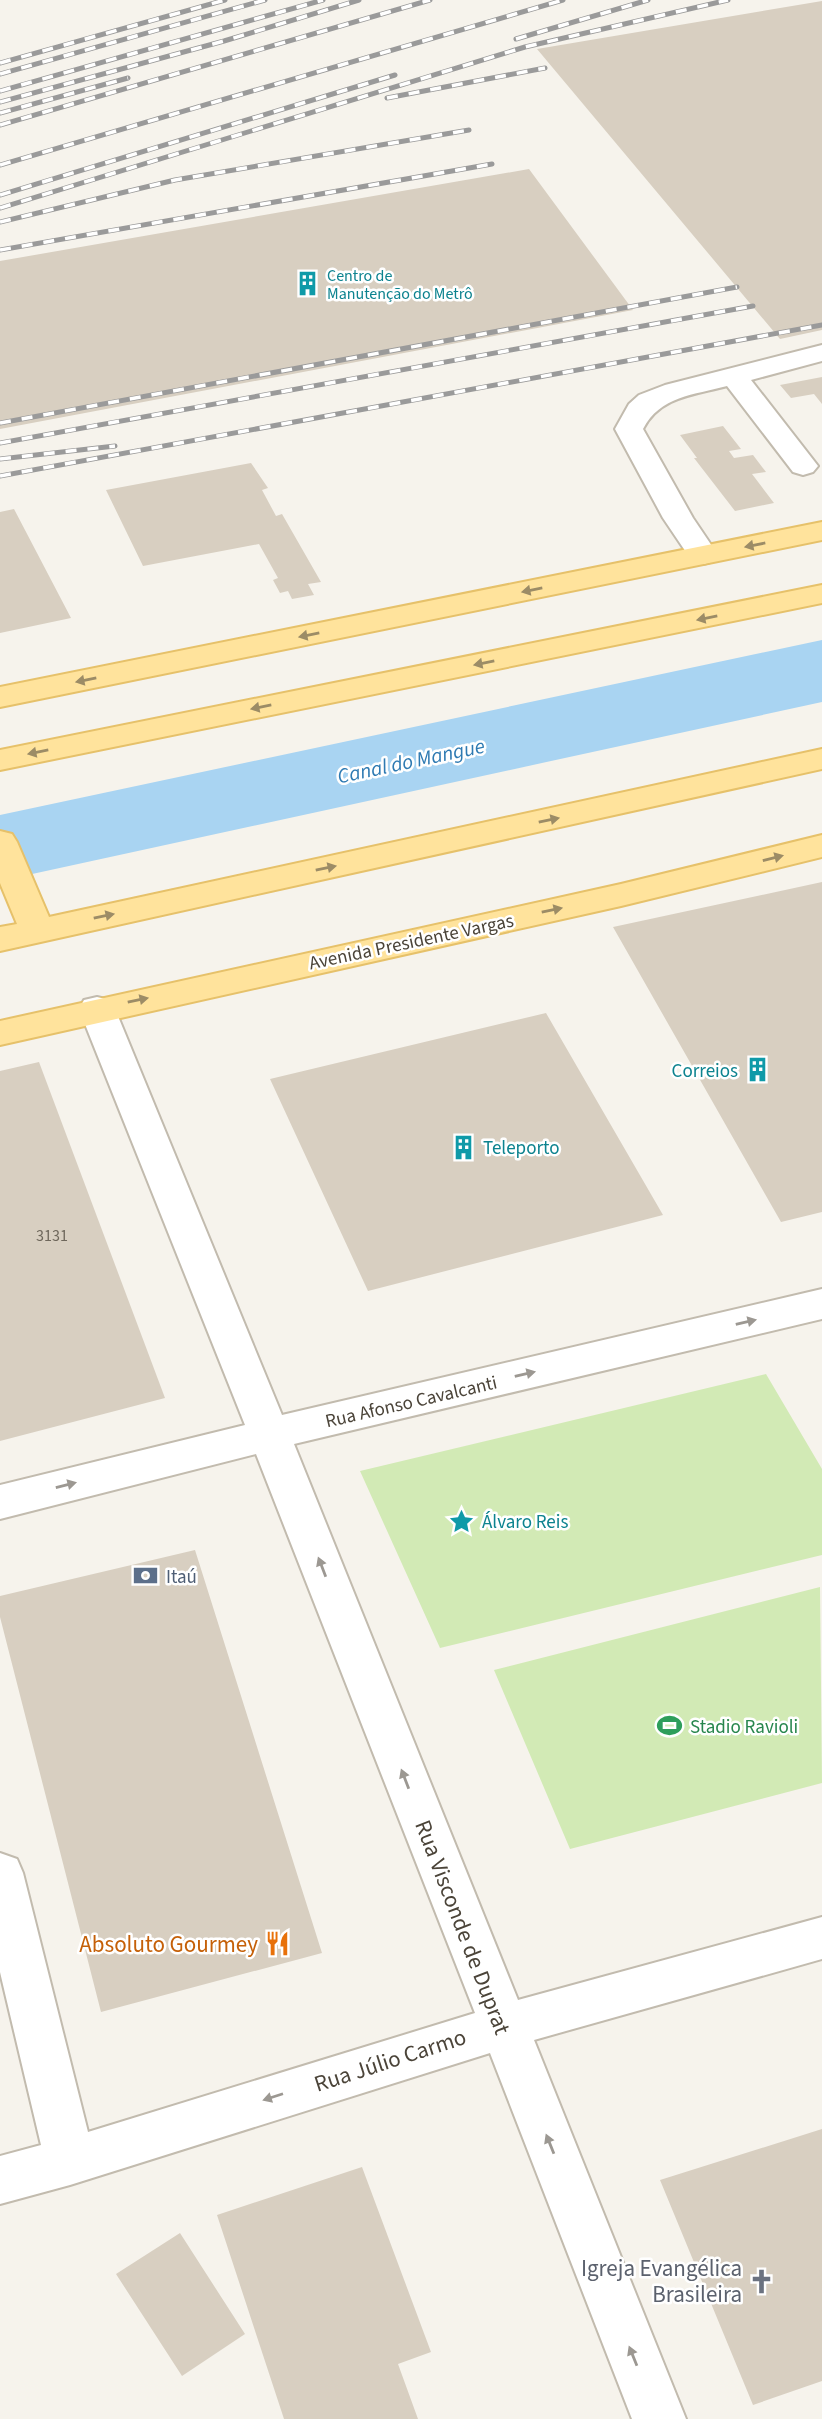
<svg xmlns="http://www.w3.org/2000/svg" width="822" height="2419" font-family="'Source Sans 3',sans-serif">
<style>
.green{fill:#d2eab5}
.water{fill:#a9d4f2}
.building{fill:#d8cfc1}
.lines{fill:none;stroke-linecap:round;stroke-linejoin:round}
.minor-casing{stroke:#c2bbae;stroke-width:4}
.major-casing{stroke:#e6c16a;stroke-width:4}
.minor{fill:#fff;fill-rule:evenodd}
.major{fill:#ffe39c;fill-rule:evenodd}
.rail-casing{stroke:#9a9a9a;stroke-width:5}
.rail{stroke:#fff;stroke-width:3.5;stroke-dasharray:11;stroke-linecap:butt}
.oneway{fill:#9c8c66}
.oneway2{fill:#9c9892}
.labels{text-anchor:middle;stroke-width:5;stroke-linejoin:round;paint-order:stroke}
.far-culture-label{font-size:16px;fill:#0d838f;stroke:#fff;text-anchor:start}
.number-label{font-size:16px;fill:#6e675b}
.street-label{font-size:19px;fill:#4b4439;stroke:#fff}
.culture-label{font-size:19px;fill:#0d838f;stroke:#fff;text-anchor:start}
.service-label{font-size:19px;fill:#4e5e75;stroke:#fff;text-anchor:start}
.leisure-label{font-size:19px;fill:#27864d;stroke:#fff;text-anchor:start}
.water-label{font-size:21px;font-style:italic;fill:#2e7ab2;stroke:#fff}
.near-street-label{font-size:23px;fill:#4b4439;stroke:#fff}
.near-food-label{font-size:23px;fill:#c56008;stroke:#fff;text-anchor:end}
.near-worship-label{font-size:23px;fill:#5b616d;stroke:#fff;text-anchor:end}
</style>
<rect width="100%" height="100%" fill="#f6f3ec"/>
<path class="green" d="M766 1374 822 1469V1555L440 1648 360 1471Z
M820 1587 822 1783 570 1849 494 1670Z"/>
<path class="water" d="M822 640V702L0 881V815Z"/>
<path class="building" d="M822 1V330L780 339 537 49Z
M529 169 633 310 0 429V261Z
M822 377V404L814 394 791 398 780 385Z
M723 426 741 449 729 451 734 458 753 455 766 472 752 474 774 503 735 511 694 458H697L680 435Z
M251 463 268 488 262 490 276 516 282 514 321 582 308 584 314 595 292 599 288 591 280 593 273 580 278 578 259 544 143 566 106 490Z
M14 509 71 618 0 633V512Z
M822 882V1212L781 1222 613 927Z
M546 1013 663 1215 368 1291 270 1079Z
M39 1062 165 1398 0 1441V1071Z
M195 1550 322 1953 101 2012 0 1617V1596Z
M822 2129V2381L753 2405 660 2180Z
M362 2167 431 2352 398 2364 418 2419H284L217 2215Z
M180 2233 245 2334 182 2376 116 2274Z"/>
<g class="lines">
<defs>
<path id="minor" d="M822 345V361L751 380 818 466 813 472 803 475 793 472 727 386C694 395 660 396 643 429L693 518 718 555 714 561 703 564 692 561 663 518 615 429 629 404 639 395 665 385Z
M97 997 110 1000 115 1009 282 1415 822 1289V1319L294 1444 518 2000 822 1917V1959L534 2040 686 2419H632L490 2053 70 2185 0 2204V2156L41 2145 0 1972V1853L17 1859 23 1873 88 2132 475 2013 256 1454 0 1519V1485L245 1425 79 1009 84 1000Z"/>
<path id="major" d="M822 522V540L0 707V687Z
M822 585V603L0 770V750Z
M822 749V769L0 951V927L17 924 0 883V831L12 834 17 842 49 917Z
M822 835V857L621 906 0 1045V1021L621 884Z"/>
</defs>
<use href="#minor" class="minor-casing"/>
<use href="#major" class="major-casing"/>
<use href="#minor" class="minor"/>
<use href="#major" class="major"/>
<defs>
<path id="rail" d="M516 39 648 0
M0 63 225 0
M0 74 265 0
M0 91 323 0
M387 98 545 68
M0 102 224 41 359 0
M0 113 128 78
M0 125 430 0
M0 165 563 0
M0 195 395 75
M0 208 525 47 728 0
M0 222 175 180 469 130
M0 250 492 164
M0 423 737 287
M0 443 753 306
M0 459 115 446
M0 476 822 325"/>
</defs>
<use href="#rail" class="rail-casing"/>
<use href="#rail" class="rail"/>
</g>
<defs><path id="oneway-solid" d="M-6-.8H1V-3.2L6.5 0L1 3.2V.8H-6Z" transform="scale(1.75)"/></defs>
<g class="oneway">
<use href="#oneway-solid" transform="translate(755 545) rotate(169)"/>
<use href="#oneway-solid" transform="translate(532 590) rotate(169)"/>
<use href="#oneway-solid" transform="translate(707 618) rotate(169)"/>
<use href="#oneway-solid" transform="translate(309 635) rotate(169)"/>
<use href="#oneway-solid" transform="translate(484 663) rotate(169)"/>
<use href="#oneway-solid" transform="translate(86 680) rotate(169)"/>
<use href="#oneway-solid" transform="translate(261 707) rotate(169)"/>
<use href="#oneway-solid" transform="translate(38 752) rotate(169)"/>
<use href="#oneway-solid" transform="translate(549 820) rotate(-12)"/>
<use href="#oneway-solid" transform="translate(773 858) rotate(-14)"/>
<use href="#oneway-solid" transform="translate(326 868) rotate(-12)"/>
<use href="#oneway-solid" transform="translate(552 910) rotate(-12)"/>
<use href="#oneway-solid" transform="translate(104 916) rotate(-12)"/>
<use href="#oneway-solid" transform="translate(138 1000) rotate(-12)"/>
</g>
<g class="oneway2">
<use href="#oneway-solid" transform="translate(746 1322) rotate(-13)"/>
<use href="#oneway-solid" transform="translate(525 1374) rotate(-13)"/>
<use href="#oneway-solid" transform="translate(66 1485) rotate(-14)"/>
<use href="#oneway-solid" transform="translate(322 1567) rotate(-111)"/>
<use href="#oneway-solid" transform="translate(405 1779) rotate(-111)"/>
<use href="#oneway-solid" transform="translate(273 2097) rotate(162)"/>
<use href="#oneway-solid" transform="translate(550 2144) rotate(-112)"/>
<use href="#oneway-solid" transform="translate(633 2356) rotate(-112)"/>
</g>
<defs>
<symbol id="building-bare" viewBox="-9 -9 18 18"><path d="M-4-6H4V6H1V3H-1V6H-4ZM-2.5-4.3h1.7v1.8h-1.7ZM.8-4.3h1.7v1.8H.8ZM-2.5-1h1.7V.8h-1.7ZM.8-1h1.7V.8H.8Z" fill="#0f9aa8" stroke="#fff" stroke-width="2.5" paint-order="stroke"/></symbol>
<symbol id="sight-bare" viewBox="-9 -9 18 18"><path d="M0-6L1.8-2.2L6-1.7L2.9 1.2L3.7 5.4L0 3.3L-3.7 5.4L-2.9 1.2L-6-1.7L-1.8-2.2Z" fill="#0f9aa8" stroke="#fff" stroke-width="2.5" paint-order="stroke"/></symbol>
<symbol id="bank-bare" viewBox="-9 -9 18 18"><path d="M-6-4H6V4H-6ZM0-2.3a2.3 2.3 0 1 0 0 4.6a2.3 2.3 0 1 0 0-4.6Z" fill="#5c6f8a" stroke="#fff" stroke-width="2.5" paint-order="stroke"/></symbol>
<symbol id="stadium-bare" viewBox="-9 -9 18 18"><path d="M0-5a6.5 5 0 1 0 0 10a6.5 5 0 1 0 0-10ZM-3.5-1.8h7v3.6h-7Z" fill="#2e9e5b" stroke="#fff" stroke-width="2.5" paint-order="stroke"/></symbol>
<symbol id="restaurant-bare" viewBox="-9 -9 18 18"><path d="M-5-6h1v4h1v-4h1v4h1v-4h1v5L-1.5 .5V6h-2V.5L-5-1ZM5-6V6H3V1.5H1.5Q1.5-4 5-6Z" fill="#e8710a" stroke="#fff" stroke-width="2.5" paint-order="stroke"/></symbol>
<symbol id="church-bare" viewBox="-9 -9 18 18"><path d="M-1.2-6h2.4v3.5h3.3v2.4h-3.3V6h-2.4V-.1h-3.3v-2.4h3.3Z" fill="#6b7280" stroke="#fff" stroke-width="2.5" paint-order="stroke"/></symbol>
</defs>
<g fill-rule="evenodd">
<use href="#building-bare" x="290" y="266" width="35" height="35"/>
<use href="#building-bare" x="740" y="1052" width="35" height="35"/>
<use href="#building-bare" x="446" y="1130" width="35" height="35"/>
<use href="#sight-bare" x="444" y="1504" width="35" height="35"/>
<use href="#bank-bare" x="128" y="1558" width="35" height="35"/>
<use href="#stadium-bare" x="652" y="1708" width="35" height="35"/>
<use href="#restaurant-bare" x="260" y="1926" width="35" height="35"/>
<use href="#church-bare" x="744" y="2264" width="35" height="35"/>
</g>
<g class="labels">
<g class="far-culture-label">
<text x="327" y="281">Centro de<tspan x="327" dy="18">Manutenção do Metrô</tspan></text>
</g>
<g class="number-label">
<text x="52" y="1241">3131</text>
</g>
<g class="street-label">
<text transform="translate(411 941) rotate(-12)" y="7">Avenida Presidente Vargas</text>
<text transform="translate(411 1401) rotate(-13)" y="7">Rua Afonso Cavalcanti</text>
</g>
<g class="culture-label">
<text x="738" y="1077" text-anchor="end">Correios</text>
<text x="483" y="1154">Teleporto</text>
<text x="482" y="1528">Álvaro Reis</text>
</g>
<g class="service-label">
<text x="166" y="1583">Itaú</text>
</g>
<g class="leisure-label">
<text x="690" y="1733">Stadio Ravioli</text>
</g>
<g class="water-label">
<text transform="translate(411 761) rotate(-12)" y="7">Canal do Mangue</text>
</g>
<g class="near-street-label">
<text transform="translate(463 1927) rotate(69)" y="8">Rua Visconde de Duprat</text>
<text transform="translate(390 2060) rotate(-18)" y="8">Rua Júlio Carmo</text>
</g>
<g class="near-food-label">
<text x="258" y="1952">Absoluto Gourmey</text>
</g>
<g class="near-worship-label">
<text x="742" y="2276">Igreja Evangélica<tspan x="742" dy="26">Brasileira</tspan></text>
</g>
</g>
</svg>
